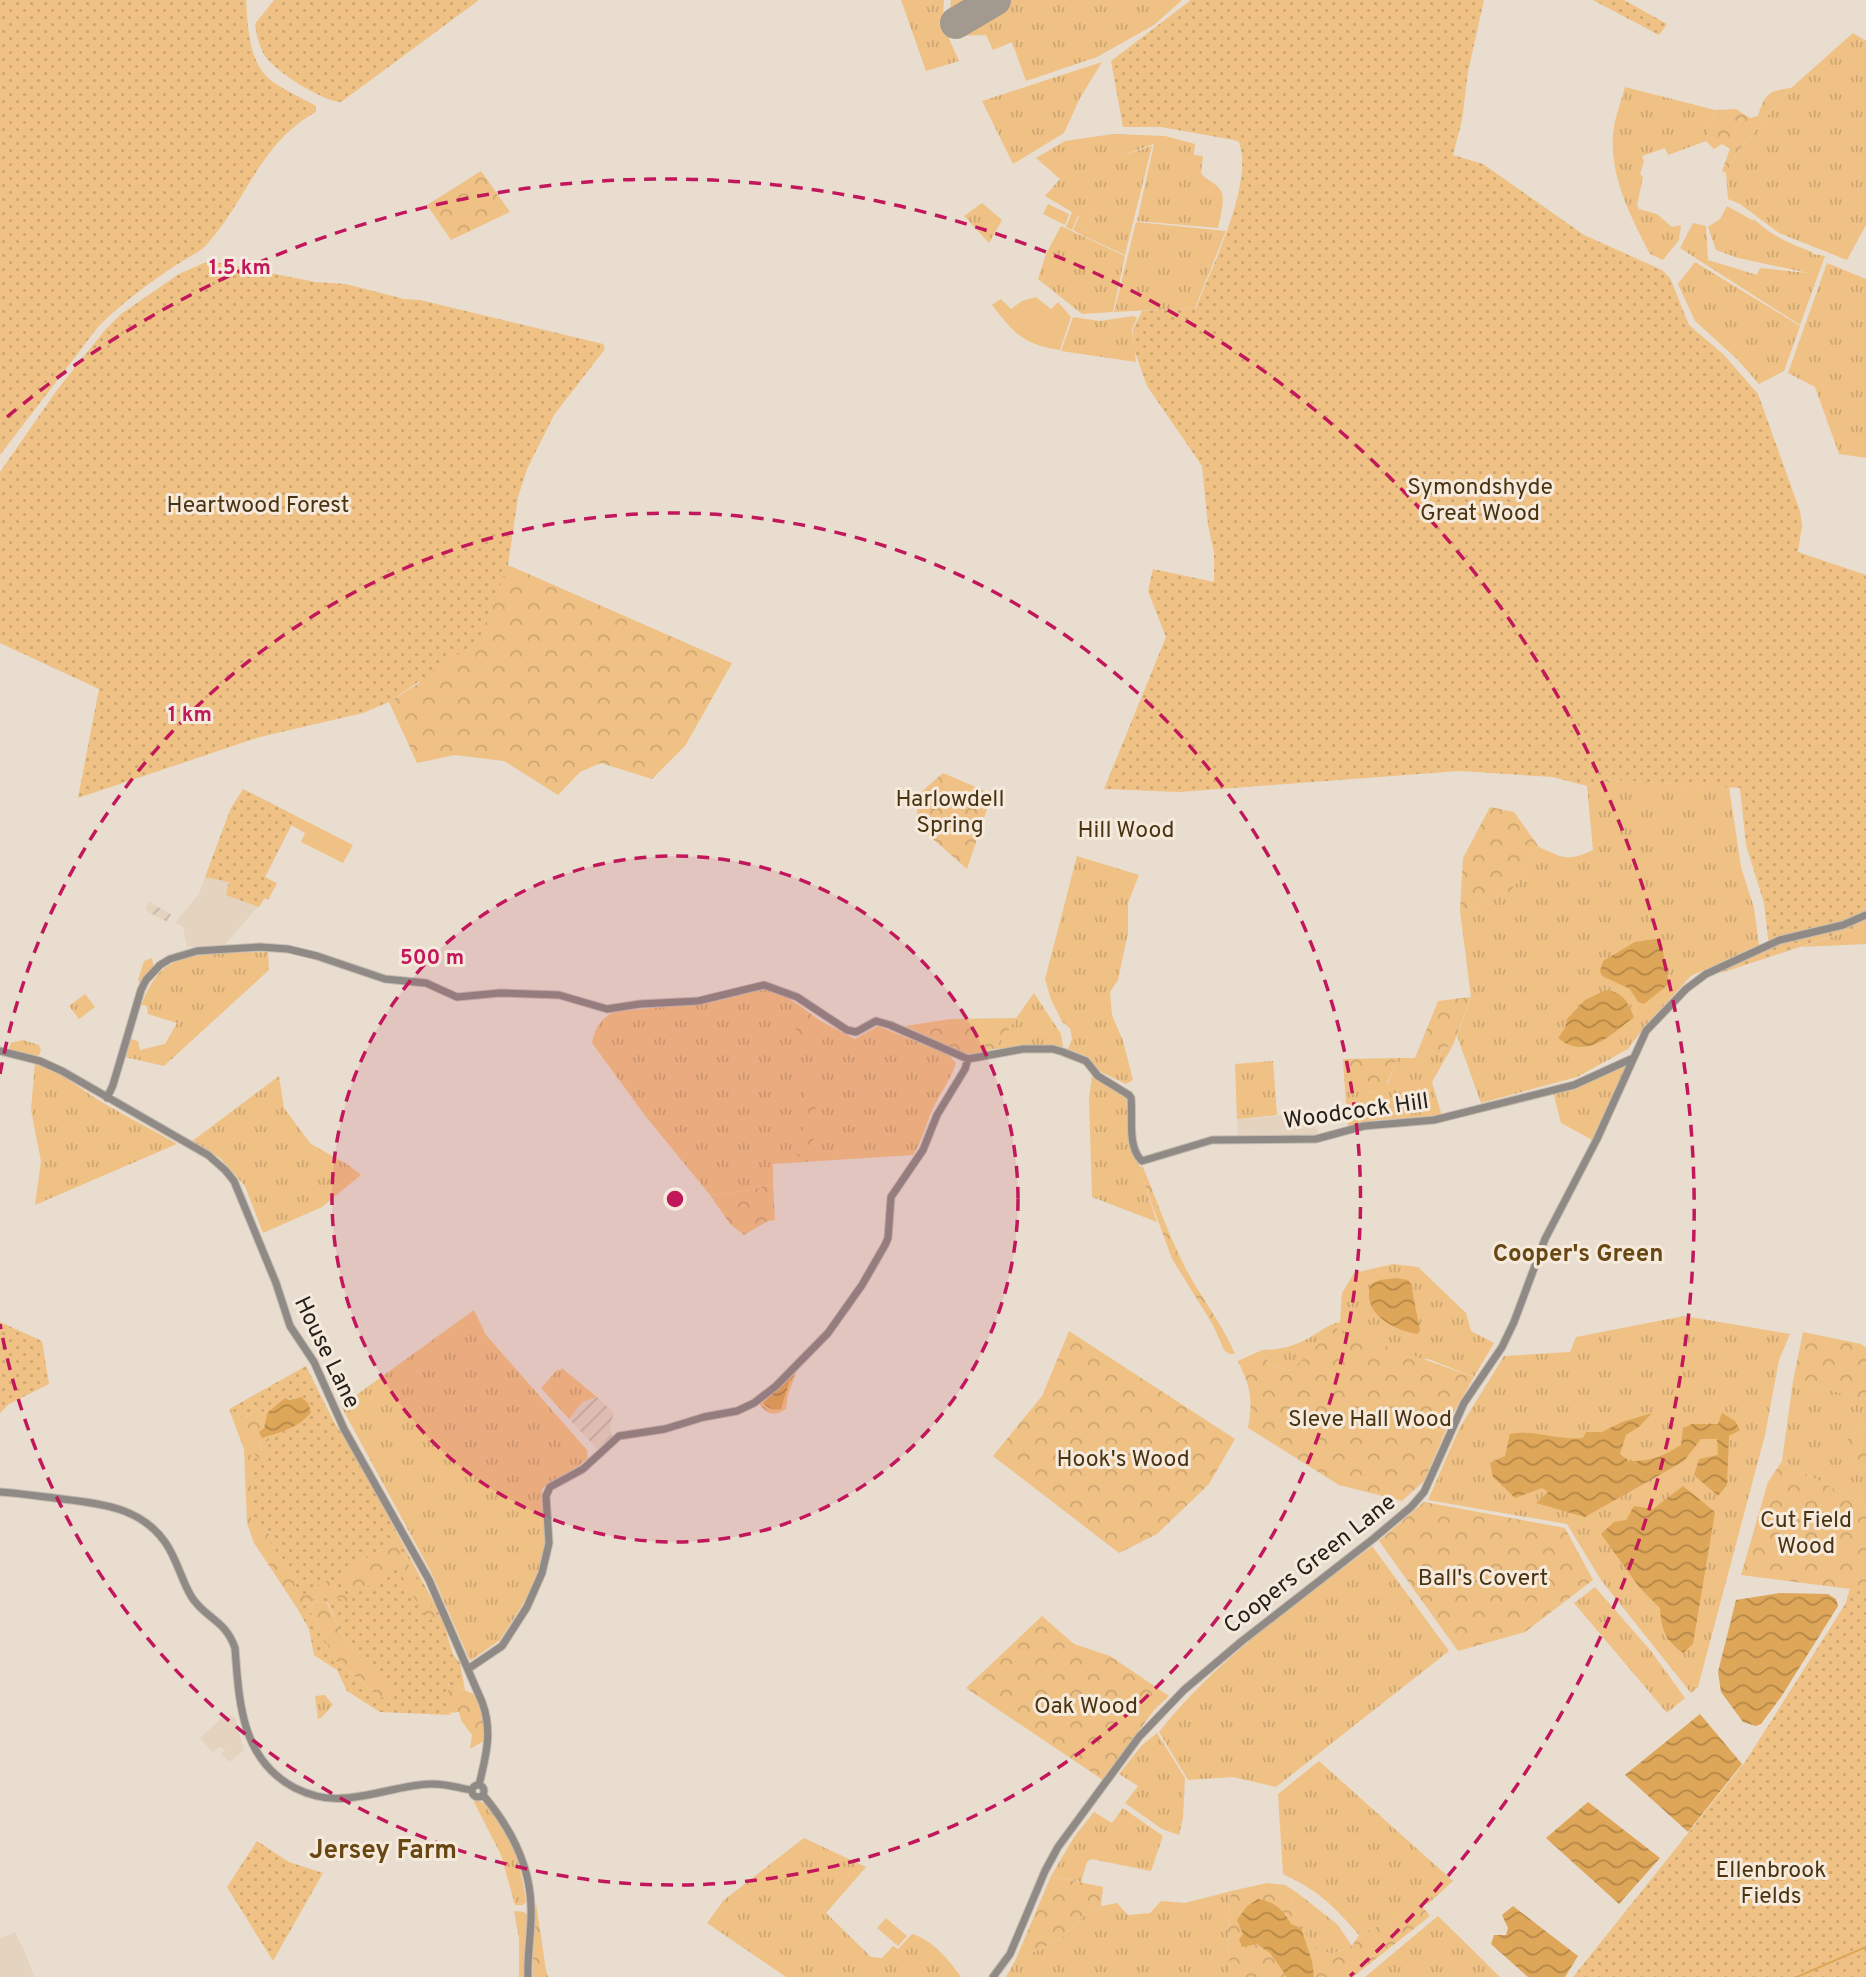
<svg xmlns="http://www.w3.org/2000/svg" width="1866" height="1977" font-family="Overpass,sans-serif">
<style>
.built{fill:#e3d3bf}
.industrial{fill:url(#industrial-furrows)}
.grass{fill:url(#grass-tufts)}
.forest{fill:url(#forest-crowns);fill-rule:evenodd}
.park{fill:url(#park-dots);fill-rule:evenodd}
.garden{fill:#efc185}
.water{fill:url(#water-waves)}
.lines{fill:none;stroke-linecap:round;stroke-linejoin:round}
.stream{stroke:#dea658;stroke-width:2}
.runway{stroke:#a29a8f;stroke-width:32}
.tertiary-casing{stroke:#c5bbaf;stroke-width:9}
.tertiary{stroke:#8f8a85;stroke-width:7}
.ring{fill:none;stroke:#c2185b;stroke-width:3.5;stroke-dasharray:12 9}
.labels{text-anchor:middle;stroke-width:6;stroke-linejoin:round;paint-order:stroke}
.park-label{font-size:23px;fill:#4a3311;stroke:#f5eadc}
.street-label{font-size:23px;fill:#24201b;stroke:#f5eadc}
.neighbourhood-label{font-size:24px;font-weight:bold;fill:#694713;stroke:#f5eadc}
.quarter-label{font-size:26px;font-weight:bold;fill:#694713;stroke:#f5eadc}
.centre{fill:#c2185b;stroke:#f5eadc;stroke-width:3.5}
.ring-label{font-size:21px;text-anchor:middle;font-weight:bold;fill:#c2185b;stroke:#f5eadc;stroke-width:6;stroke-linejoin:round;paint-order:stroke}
</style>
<defs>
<pattern id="industrial-furrows" width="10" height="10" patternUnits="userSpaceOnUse" patternTransform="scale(1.75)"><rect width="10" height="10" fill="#e3d3bf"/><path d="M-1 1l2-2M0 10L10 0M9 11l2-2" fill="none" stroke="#c3b5a4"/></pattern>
<pattern id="grass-tufts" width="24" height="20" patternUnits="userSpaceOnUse" patternTransform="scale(1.75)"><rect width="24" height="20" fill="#efc185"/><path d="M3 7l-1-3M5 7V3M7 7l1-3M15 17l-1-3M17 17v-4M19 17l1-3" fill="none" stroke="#cda672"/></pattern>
<pattern id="forest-crowns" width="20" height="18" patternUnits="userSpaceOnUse" patternTransform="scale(1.75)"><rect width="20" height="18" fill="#efc185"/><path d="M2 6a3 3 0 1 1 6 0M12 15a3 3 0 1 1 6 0" fill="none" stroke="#cda672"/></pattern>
<pattern id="park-dots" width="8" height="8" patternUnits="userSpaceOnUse" patternTransform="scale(1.75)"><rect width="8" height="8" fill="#efc185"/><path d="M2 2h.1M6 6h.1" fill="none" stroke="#cda672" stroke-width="1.8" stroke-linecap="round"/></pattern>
<pattern id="water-waves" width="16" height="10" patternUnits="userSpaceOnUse" patternTransform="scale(1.75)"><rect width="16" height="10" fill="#dea658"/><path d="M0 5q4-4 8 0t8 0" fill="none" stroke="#b48748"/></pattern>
</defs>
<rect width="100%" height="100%" fill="#e8ddcf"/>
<path class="built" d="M243 789 296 816 265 877 277 883 268 900 265 898 225 945 187 947 183 927 175 923 199 894 231 808Z
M1307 1113 1308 1120 1316 1128 1319 1136H1238L1237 1119Z
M233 1716 235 1717 244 1750 229 1762 221 1754 225 1750 220 1747 213 1752 200 1738 223 1717Z
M15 1932 26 1954 34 1977H0V1938Z"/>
<path class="industrial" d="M149 902 171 914 167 922 145 910Z
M597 1397 614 1413 610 1424 612 1436 597 1449 569 1419 581 1402Z"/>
<path class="grass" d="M901 0H944L943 16 950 41 959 61 926 71Z
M951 0H1182L1154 25 1097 57 1026 81 1012 42 993 50 986 35 954 36 949 20Z
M1853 33 1866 41V225L1847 260 1779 233 1740 204 1728 199 1726 173 1739 150 1791 88Z
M1102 62 1080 98 1064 133 1013 164 982 101Z
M1625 87 1715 110 1706 141 1668 155 1665 148 1642 156 1644 161 1640 174 1643 177 1637 206 1639 209 1657 214 1672 227 1681 225 1679 240 1663 260 1650 254C1631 217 1610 178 1613 135 1614 119 1621 102 1625 87Z
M1113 134 1165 136 1195 144 1194 155 1203 156 1201 173C1206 180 1214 182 1219 188 1227 196 1220 218 1218 228L1137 221 1154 144 1118 157 1152 146 1125 255 1084 236 1096 210 1078 216 1072 230 1066 227 1072 212 1045 196 1060 179 1036 158 1065 141Z
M982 203 1002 220 989 243 964 216Z
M1720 219 1745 232 1752 220H1755C1772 236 1790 244 1812 252L1813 254 1825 256 1800 325 1680 248 1693 223 1706 226 1708 260 1757 275 1760 268 1808 273 1738 258 1716 250 1708 227Z
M1136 222 1226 231 1195 308 1114 312Z
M1061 226 1125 256 1113 312 1082 314 1038 279 1046 254Z
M1695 262 1800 326 1784 371 1759 384 1737 359 1695 321 1678 284Z
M1827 263 1866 279V458L1839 454 1815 387 1788 373Z
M1133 316 1137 318 1132 329 1136 362 1061 351 1073 317 1100 321Z
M1613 780 1729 787 1741 867 1754 908 1759 945 1691 976 1645 1026 1628 1049 1577 1077 1481 1103 1457 1036 1471 997 1460 911 1511 891 1539 847C1563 858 1568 862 1593 850L1587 786Z
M1077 856 1139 875 1128 903V933L1118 980 1110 992 1112 1015 1123 1041 1133 1080 1126 1084 1099 1071 1088 1057 1068 1049 1072 1039 1070 1028 1062 1022 1050 997 1045 979Z
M1866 925V944L1801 947Z
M268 952 269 970 164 1066 125 1057 131 1039 138 1041 140 1050 165 1044 177 1023 148 1014 147 1006 141 1005C146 993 151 982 160 972 183 949 237 953 268 952Z
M152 958 154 968 142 983H140L138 980 144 961Z
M767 988 783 994 819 1020 855 1039 878 1026 949 1055 956 1063C950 1082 938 1096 931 1113 925 1128 922 1141 913 1155L773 1164V1183L752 1190 710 1195 646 1117 592 1043C595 1028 600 1019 614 1012L722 1000 751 990Z
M1034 993 1061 1034 1063 1047 1035 1045 994 1049Z
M85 994 95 1007 79 1019 69 1006Z
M23 1040 39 1045 41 1051 38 1056 11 1051 9 1048 11 1043Z
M1453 1045 1432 1082 1442 1116 1377 1120 1348 1127 1345 1090 1375 1092 1389 1082 1396 1058H1415Z
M1273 1061 1277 1115 1237 1119 1235 1064Z
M35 1063C62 1072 81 1090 105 1104 129 1118 153 1130 177 1144L35 1205 41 1161 31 1110Z
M1623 1065 1626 1066 1594 1141 1561 1123 1553 1092 1586 1084Z
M1092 1075 1126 1095 1129 1137 1157 1222 1092 1197 1089 1099Z
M279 1076 284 1108 311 1144 347 1164 361 1175 322 1207 263 1233 245 1186 220 1158 191 1142Z
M1393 1264 1418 1267 1466 1313 1471 1331 1494 1343 1474 1377 1428 1359 1292 1370 1270 1366 1262 1350C1277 1350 1292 1347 1305 1340 1318 1334 1325 1325 1340 1322L1342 1293 1354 1273Z
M474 1310 486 1335 587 1450 588 1458C574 1472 556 1476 542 1489L545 1544 539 1569 526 1599 500 1640 470 1661 431 1572 341 1406Z
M1684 1316 1790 1334 1779 1360 1765 1435 1698 1687 1691 1693 1601 1580 1567 1524 1428 1500 1459 1429 1504 1356 1570 1352 1576 1337Z
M563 1369 597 1397 582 1402 569 1419 541 1388 557 1370Z
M1793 1381 1866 1399V1424L1848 1439V1459L1866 1470V1506L1782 1461Z
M1372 1546 1449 1651 1276 1787 1233 1777 1188 1780 1159 1732C1217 1658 1298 1603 1372 1546Z
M1595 1587 1651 1651 1685 1698 1667 1713 1574 1603Z
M325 1695 333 1705 321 1718 318 1719 315 1696Z
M1157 1733 1185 1778 1183 1818 1179 1835 1162 1829 1125 1803 1138 1786 1119 1774 1142 1745Z
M1319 1761 1453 1881 1429 1903 1359 1935C1333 1905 1319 1891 1283 1874L1278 1794Z
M477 1800C509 1814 522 1871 526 1902L523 1905H515L501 1855 474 1802Z
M1123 1808 1163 1836 1151 1871 1091 1859 1087 1862 1081 1882 1051 1876 1074 1837 1094 1812 1112 1823Z
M804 1838 866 1867 826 1913 871 1957 882 1958 893 1946 898 1949 912 1934C933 1940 948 1959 961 1977H786L707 1923 724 1900Z
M1231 1891 1228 1928 1230 1977H1006L1015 1961 1060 1939 1080 1919 1101 1906 1117 1903 1128 1915 1150 1913 1161 1901 1185 1903Z
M1296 1892 1337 1924 1352 1946 1331 1954 1312 1946 1291 1904Z
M514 1911 524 1912 528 1916 524 1977H519V1939Z
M1438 1916 1500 1977H1365Z"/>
<path class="forest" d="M1791 88 1739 150 1726 173 1722 171 1730 149 1722 144 1714 149 1706 141 1715 110 1736 109 1750 118 1758 116C1765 94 1768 91 1791 88Z
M481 171 510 212 451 240 427 205Z
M508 565 732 663 685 746 652 779 601 763 580 772 558 795 504 761 455 755 417 763 389 702 419 683 471 566Z
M943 773 992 794 967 869 916 824 919 794Z
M1490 807 1514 812 1539 847 1511 891 1460 911 1463 858Z
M1471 997 1453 1045 1415 1058 1438 1001Z
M796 1003 819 1020 811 1041 805 1043 796 1030Z
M1017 1018 994 1049 967 1055 905 1026 950 1019Z
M1396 1058C1385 1097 1383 1093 1345 1090L1343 1059Z
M815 1089 816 1137 800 1157 792 1152 805 1125V1090Z
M1138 1166 1143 1167C1157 1201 1169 1236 1186 1269 1201 1298 1222 1323 1235 1354H1229L1224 1350 1213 1325 1172 1259Z
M773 1183 775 1220 768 1221 744 1235 730 1224 710 1195 752 1190Z
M1335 1328 1474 1377 1453 1414 1424 1481 1402 1501 1339 1485 1248 1428C1253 1398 1251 1389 1238 1361L1262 1350 1270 1366 1292 1370Z
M1069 1331 1235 1439 1209 1484 1157 1534 1119 1553 993 1456 1042 1396Z
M1803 1332 1861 1344 1866 1348V1399L1793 1381Z
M797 1370 788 1395 786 1409C774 1417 767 1414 759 1404ZM790 1379 781 1408 777 1410 766 1407Z
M229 1409 244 1418 257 1410 267 1413 262 1437 269 1436 270 1441 258 1443 270 1463 269 1469 251 1452 265 1527 270 1535V1543L288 1567 300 1596 329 1579 350 1599 347 1604 321 1594 297 1608 254 1543 247 1523 244 1449Z
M1866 1424V1470L1848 1459V1439Z
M1782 1461 1866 1506V1920L1846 1603 1850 1589 1741 1575 1768 1482Z
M1424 1502 1565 1528 1593 1580 1525 1632 1458 1651 1379 1541Z
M396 1541 438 1618 427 1620 353 1595 334 1576Z
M314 1601 327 1603 341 1633 357 1655 395 1693 380 1698 335 1660 309 1609Z
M1042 1616 1074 1644 1110 1656 1169 1696 1154 1710 1103 1780 966 1688Z
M449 1684 474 1694C482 1710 485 1723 484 1741L470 1749 472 1735 461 1720 459 1712 449 1713 447 1689Z
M1051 1876 1103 1887 1101 1906 1080 1919 1060 1939 1015 1961Z
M1267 1883 1285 1885 1296 1892 1291 1904 1312 1945 1331 1954 1352 1946 1359 1935 1422 1906 1430 1916 1353 1977H1230L1228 1928 1231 1891Z
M536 1903 546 1970 548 1977H533L532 1941Z"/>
<path class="park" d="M0 0H246C248 27 248 64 273 82 286 91 302 98 316 106V112C261 142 247 199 208 243 200 253 184 259 173 267 147 285 120 304 98 327L0 455Z
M274 0H479L341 102C322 101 276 72 265 56 259 46 257 36 255 24Z
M1191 0H1484L1468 72 1462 120 1453 155 1483 164 1584 235 1662 270 1670 278 1689 325 1724 355 1758 394 1800 511 1802 525 1798 552 1866 575V925L1721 973 1723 968 1769 947 1764 903 1746 845 1740 788 1613 780 1587 786 1553 777 1459 771 1180 792 1104 789 1166 637 1148 591 1153 569 1214 582V553L1208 525 1202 466 1147 386 1134 349 1133 329 1142 311 1196 308C1212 266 1254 184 1239 142L1234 140 1161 127H1123L1111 61Z
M1593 0H1624L1667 24 1659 35Z
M215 262 315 282 346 284 404 299 420 300 603 344 605 349 554 415 527 469 518 497 508 565 479 640 389 702 363 713 260 737 78 798 99 689 0 643V472L57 390 105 330 121 314 179 274 204 263Z
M243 789 296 816 265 877 277 883 268 900 265 898 259 907 226 895 229 882 205 877 231 808Z
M0 1322 42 1341 49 1384 9 1404 0 1413Z
M306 1366 333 1420 364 1471 434 1603 444 1624 453 1655 460 1663 465 1690 448 1684 449 1713 451 1715 380 1712 347 1691 337 1670 314 1655 309 1629 297 1608 321 1594 329 1592 347 1604 349 1599 329 1579 300 1597 288 1567 270 1543V1534L265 1527 251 1521V1451L269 1468 270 1463 258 1443 270 1441 269 1436 281 1430 300 1397 284 1401 267 1413 257 1410 244 1418 229 1409ZM396 1541 437 1617V1618L427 1620 398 1569 353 1595 335 1576ZM314 1601 328 1603 341 1633 357 1655 394 1693 380 1698 335 1660 309 1609Z
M1866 1588V1977H1573L1745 1762 1846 1603 1850 1589Z
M257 1841 289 1862 323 1873 273 1961 227 1887Z"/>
<path class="garden" d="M1048 204 1069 214 1065 225 1043 214Z
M1084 205 1096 210 1084 236 1073 230Z
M1727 206 1752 220 1745 233 1720 219Z
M1036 297 1051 309 1058 302 1071 317 1060 350C1023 345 1014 333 992 305L1001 299 1011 309 1022 301Z
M296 816 353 845 343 863 301 842 305 833 291 825Z
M886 1918 907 1936 898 1946 877 1928Z"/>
<path class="water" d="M1656 939 1662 946 1669 984 1644 1004 1638 1002 1630 989 1602 976 1600 971 1603 961 1635 942Z
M1606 990C1624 993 1627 1001 1634 1017 1611 1035 1586 1061 1558 1038L1565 1028 1567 1019 1585 1000Z
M1396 1278 1408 1280 1411 1284 1420 1331 1417 1334C1394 1330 1360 1313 1371 1284L1380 1280Z
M791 1377 781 1409C774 1411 768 1409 763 1403Z
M301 1397 308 1403 311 1412C301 1427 278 1433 262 1438L259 1432 264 1428 267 1413 285 1398 289 1400Z
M1652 1413 1640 1426 1626 1435 1620 1454 1629 1461C1649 1462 1664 1456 1681 1445L1683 1428 1692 1424H1718L1722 1413 1735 1421 1740 1430 1729 1436 1727 1485 1718 1496 1694 1475 1699 1459 1718 1455 1717 1439H1701L1684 1461 1585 1517 1536 1503 1548 1492 1542 1488 1515 1498 1493 1477 1490 1463 1505 1456 1510 1434C1533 1429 1559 1441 1583 1438L1586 1432H1602L1622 1422Z
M1683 1486 1715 1512 1693 1644 1683 1653C1666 1641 1661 1629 1660 1608L1639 1587 1601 1534 1614 1522 1626 1520 1634 1506 1653 1509Z
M1780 1593 1828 1594 1836 1599 1838 1606 1781 1697 1761 1724 1756 1726 1743 1722 1721 1692 1718 1672 1736 1600Z
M1700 1714 1742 1764 1688 1832 1625 1775Z
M1588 1802 1660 1858 1619 1904 1546 1838Z
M1258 1899C1275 1902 1283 1909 1291 1924L1301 1928 1312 1961 1314 1977H1287L1270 1953 1257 1944 1242 1947 1239 1939 1243 1934 1237 1920 1247 1906Z
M1513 1906 1578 1956 1565 1977H1528L1491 1944 1494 1935H1506L1508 1928 1502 1915Z"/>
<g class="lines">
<path class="stream" d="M1797 1977 1866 1947"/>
<path class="runway" d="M956 23 995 0"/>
<defs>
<path id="tertiary" d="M0 1051 40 1061 62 1071 208 1155 225 1170 234 1181 276 1283 290 1326 314 1362 344 1429 429 1580 482 1702C493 1731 486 1756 479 1785
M107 1098 113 1085 141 990 146 980 160 965 170 959 197 951 260 947 288 949 317 956 385 979 426 983 457 997 500 993 559 995 607 1009 640 1004 698 1001 764 985 797 997 847 1030 856 1032 876 1021 890 1025 968 1059 1023 1049H1053L1063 1052 1086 1061 1098 1076 1129 1095 1131 1098C1133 1118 1127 1147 1142 1161L1212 1140 1316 1139 1364 1126 1434 1120 1574 1085 1631 1059
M0 1492C18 1493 36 1496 54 1498 95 1503 139 1505 165 1542 177 1559 181 1579 191 1596 204 1618 225 1619 235 1648 239 1701 241 1760 295 1788 311 1796 328 1800 346 1798 375 1796 402 1785 430 1784 445 1783 458 1788 472 1790
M468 1669 502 1646 527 1607 542 1573 549 1543 546 1496 550 1487 583 1469 619 1436 665 1429 704 1417 737 1411 754 1403 776 1386 828 1333 862 1285 885 1245 888 1238 891 1197 923 1150 937 1115 965 1069 968 1059
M472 1791a6 6 0 1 1 12 0a6 6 0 1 1-12 0Z
M483 1795C510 1827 530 1864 531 1907 532 1930 527 1954 528 1977
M993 1977 1010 1954 1045 1871 1058 1847 1139 1737 1184 1690 1242 1641 1373 1539 1411 1507 1424 1492 1464 1403 1502 1347 1514 1322 1545 1239 1597 1139 1646 1031 1686 989 1706 974 1780 940 1843 925 1866 915"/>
</defs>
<use href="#tertiary" class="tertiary-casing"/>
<use href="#tertiary" class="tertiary"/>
</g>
<circle cx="675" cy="1199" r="343" fill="#c2185b" fill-opacity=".12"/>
<g class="ring">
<circle cx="675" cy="1199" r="343"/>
<path d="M0 1074A686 686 0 1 1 0 1324"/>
<path d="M7 417A1029 1029 0 0 1 1350 1976"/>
</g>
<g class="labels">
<g class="park-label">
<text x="1480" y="494">Symondshyde<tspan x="1480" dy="26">Great Wood</tspan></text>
<text x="258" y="512">Heartwood Forest</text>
<text x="950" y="806">Harlowdell<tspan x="950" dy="26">Spring</tspan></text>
<text x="1126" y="837">Hill Wood</text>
<text x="1370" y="1426">Sleve Hall Wood</text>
<text x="1123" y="1466">Hook's Wood</text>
<text x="1806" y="1527">Cut Field<tspan x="1806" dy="26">Wood</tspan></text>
<text x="1483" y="1585">Ball's Covert</text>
<text x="1086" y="1713">Oak Wood</text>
<text x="1771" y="1877">Ellenbrook<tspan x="1771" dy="26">Fields</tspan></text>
</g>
<g class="street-label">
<text transform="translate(1356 1110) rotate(-8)" y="8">Woodcock Hill</text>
<text transform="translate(328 1352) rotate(64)" y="8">House Lane</text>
<text transform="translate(1309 1563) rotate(-38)" y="8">Coopers Green Lane</text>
</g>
<g class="neighbourhood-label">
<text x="1578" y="1261">Cooper's Green</text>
</g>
<g class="quarter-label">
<text x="383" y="1858">Jersey Farm</text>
</g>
</g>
<circle cx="675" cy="1199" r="10" class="centre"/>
<g class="ring-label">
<text x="240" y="274">1.5 km</text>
<text x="190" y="721">1 km</text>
<text x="432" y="964">500 m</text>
</g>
</svg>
